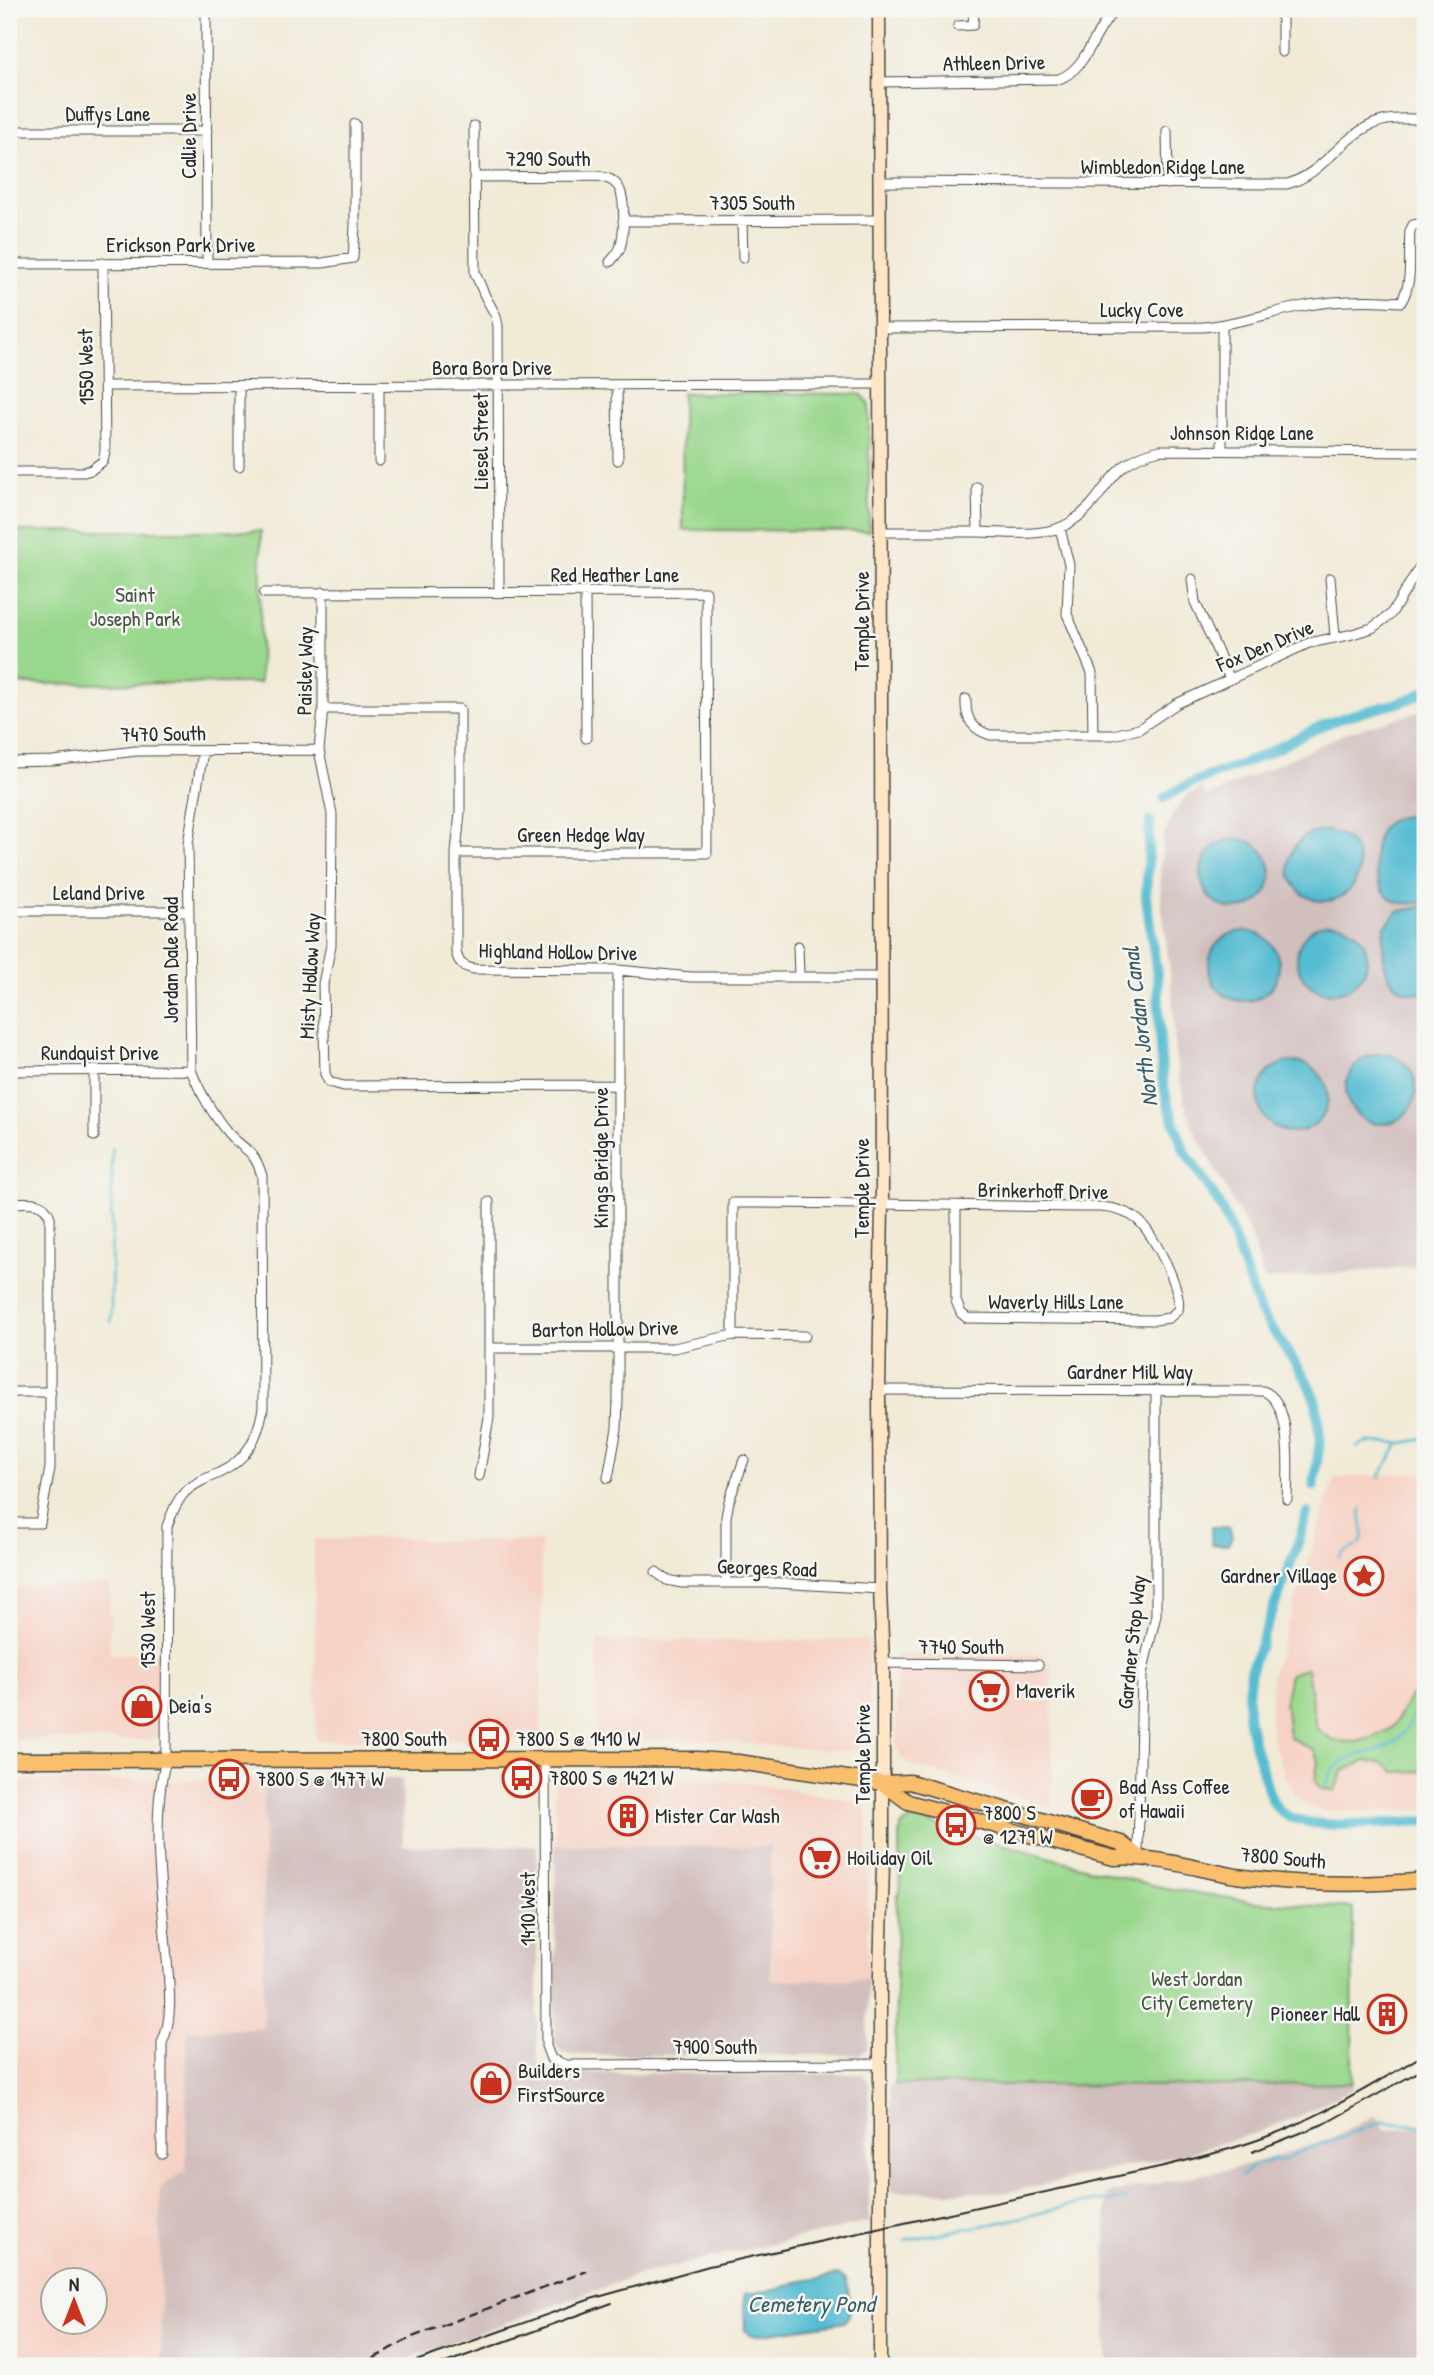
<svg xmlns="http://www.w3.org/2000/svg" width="1434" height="2375" font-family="'Patrick Hand',sans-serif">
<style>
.built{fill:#f6d2c4;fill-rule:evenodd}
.industrial{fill:#d1bfbe}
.green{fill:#99d78c;stroke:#62815c;stroke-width:2}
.water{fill:#54bcd1;stroke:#40747e;stroke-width:2}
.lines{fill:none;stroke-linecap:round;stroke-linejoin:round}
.stream{stroke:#54bcd1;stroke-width:2.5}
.canal{stroke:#54bcd1;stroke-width:10}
.street-casing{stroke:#494845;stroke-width:11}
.secondary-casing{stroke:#494845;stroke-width:15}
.primary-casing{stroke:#494845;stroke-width:17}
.street{stroke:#fff;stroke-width:9}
.secondary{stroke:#fde5c5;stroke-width:12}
.primary{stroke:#f9bf6d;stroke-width:14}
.tram{stroke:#2b2b2b;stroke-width:2}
.rail{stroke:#2b2b2b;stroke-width:2.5;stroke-dasharray:10 5;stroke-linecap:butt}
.labels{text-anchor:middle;stroke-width:5;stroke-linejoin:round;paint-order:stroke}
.street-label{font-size:21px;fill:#2b2b2b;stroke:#f6f6f2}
.park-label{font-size:21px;fill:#465643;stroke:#f6f6f2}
.poi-label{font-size:21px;fill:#2b2b2b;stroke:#f6f6f2;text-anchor:start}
.water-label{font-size:23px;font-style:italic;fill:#395e65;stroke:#f6f6f2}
</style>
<rect width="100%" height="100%" fill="#f6f6f2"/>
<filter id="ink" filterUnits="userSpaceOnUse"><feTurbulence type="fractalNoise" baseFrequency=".0143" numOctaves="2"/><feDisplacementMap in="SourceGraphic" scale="14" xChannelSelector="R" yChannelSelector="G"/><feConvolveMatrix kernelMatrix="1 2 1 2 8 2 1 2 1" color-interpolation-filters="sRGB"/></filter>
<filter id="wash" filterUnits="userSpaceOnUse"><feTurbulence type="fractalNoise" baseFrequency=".00686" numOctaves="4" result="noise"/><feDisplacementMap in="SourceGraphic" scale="28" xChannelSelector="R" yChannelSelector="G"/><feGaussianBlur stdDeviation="1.57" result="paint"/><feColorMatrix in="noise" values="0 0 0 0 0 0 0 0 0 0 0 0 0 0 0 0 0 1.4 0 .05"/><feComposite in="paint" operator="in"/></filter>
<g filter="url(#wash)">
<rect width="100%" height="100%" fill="#f1ead7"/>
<path class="built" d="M1425 1472V1810L1326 1811 1307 1806 1295 1796 1286 1778 1275 1748 1270 1722 1272 1675 1334 1478Z
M417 1538 424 1541H541V1739L316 1740 314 1539Z
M110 1585V1654L159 1653V1732L157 1738 149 1740H9V1587Z
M869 1640V1738L867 1746 862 1749 846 1751 806 1749 709 1740 596 1739 597 1641Z
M896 1655H1045L1052 1671V1807L909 1764 901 1758 896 1747Z
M563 1779H686L758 1784 844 1799 860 1804 867 1812 868 1820V1979L770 1980 769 1847 555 1845V1786L557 1782Z
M264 1780 263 2029 187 2031 186 2171 160 2187 161 2366H9V1781ZM52 2280H94V2322H52Z"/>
<path class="industrial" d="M1425 710V1261L1417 1266 1264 1280 1250 1233 1197 1136 1187 1112 1180 1082 1175 1053 1172 989 1161 900 1160 871 1164 835 1173 814 1186 796 1202 788 1206 797 1348 732Z
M402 1779 403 1846H537V2058L542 2069 554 2073 862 2074 869 2085V2222L640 2274 388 2366H161L160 2187 186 2171 187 2030 263 2029 264 1780Z
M555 1845 770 1847V1980L868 1979 867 2049 860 2054 852 2055H573L563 2053 557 2047 555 2041Z
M1352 2083 1353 2088 1301 2115 1259 2132 1180 2155 1009 2192H891L890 2084 1197 2086Z
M1375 2115 1385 2130 1425 2126V2366H1107L1106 2194 1240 2167 1333 2138Z"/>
<path class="green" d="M682 393 861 394 869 403V531L683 530Z
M9 531H261L260 683 9 684Z
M1307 1668 1316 1728 1334 1741 1356 1742 1372 1738 1392 1728 1417 1685 1425 1683 1421 1750 1423 1771 1395 1772 1383 1763 1366 1761 1343 1771 1335 1790 1321 1789 1315 1781 1318 1761 1314 1750 1289 1737 1285 1699 1290 1674Z
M913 1819 1127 1879 1166 1888 1255 1902 1353 1908 1352 2083 1197 2086 895 2084 897 1895 900 1894 899 1834 902 1825Z"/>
<path class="water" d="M1425 814V902C1416 903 1406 905 1398 902 1371 895 1367 837 1388 822 1398 815 1413 816 1425 814Z
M1289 866a35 35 0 1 1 70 0a35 35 0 1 1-70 0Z
M1201 874a35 35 0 1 1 70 0a35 35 0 1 1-70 0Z
M1425 906V993C1384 997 1381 961 1384 928L1397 912Z
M1297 958a35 35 0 1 1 70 0a35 35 0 1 1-70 0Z
M1209 966a35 35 0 1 1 70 0a35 35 0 1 1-70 0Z
M1346 1089a35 35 0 1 1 70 0a35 35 0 1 1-70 0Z
M1258 1097a35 35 0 1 1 70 0a35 35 0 1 1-70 0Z
M1211 1527H1229L1232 1536 1228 1545H1212Z
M838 2275 846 2279C848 2293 855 2311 845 2322L757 2335H752L745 2330 744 2294 776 2290 797 2282Z"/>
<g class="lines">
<path class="stream" d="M111 1322 112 1148
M1357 1447 1366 1442 1402 1443 1425 1439
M1379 1478 1399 1443
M1339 1558C1346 1546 1356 1551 1361 1542 1367 1533 1358 1521 1361 1509
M1325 1786C1328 1780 1331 1771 1336 1767 1354 1750 1385 1755 1401 1736 1414 1721 1419 1699 1425 1680
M1241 2176 1253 2166 1271 2160H1285L1304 2150 1338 2139 1381 2122 1425 2126
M905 2240 1007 2221 1081 2203 1127 2199"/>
<path class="canal" d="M1164 798C1193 779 1227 771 1259 757 1288 744 1317 725 1348 716 1374 708 1402 705 1425 691
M1150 821 1146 897 1158 982 1160 1047 1163 1082 1168 1104 1184 1150 1218 1202 1231 1230 1259 1310 1306 1379 1316 1402 1320 1439 1314 1486
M1307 1513 1297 1546 1252 1666C1244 1708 1247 1726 1261 1765 1265 1779 1269 1799 1279 1810 1303 1834 1392 1822 1425 1821"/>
</g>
</g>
<g filter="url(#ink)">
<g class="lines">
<defs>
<path id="street" d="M94 9V11
M206 9 207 263
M958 26 973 25 974 9
M1282 52V9
M879 82 1059 79C1088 68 1094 29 1116 9
M474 126 475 273 485 296 496 316 498 326 499 592
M9 131H207
M1167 131 1168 184
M474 177 596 176C603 177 611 178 616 184 627 194 624 235 620 248 618 254 614 257 610 262
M880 182 1287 184C1321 175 1339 140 1371 125 1388 117 1407 119 1425 119
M623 221 880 220
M742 221 743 258
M9 264 323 263 353 258 355 227V124
M1222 326V450
M880 328 1203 327C1235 324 1266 314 1298 307 1332 300 1366 299 1401 302 1414 281 1408 255 1410 231L1413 225 1425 223
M379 385V461
M617 385 618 460
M105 386 880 384
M239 466V386
M9 472H84L91 470 103 461 105 452 103 263
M977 487 978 532
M1060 528 1069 565 1067 614 1092 673 1093 734
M880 532C913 532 945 532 977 532 1007 532 1045 539 1071 522 1111 496 1104 463 1160 450L1425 452
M1330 578 1335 636
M1192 579 1195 602 1230 679
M323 592V709L319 750 332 814 331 945 323 984 325 1074 329 1082 344 1086 619 1085
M585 592 586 738
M264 593 706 592 707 853H456
M966 699C965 719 972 729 990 735H1113L1139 729 1176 704 1309 643 1349 635 1372 628 1390 615 1396 606 1425 558
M323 709H460V812L456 853V951C458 963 463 967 474 969L618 970 691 977H881
M9 762 53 761 136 751 319 750
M9 911H188
M798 946 799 976
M94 1070V1136
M9 1071 191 1070
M9 1203C25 1203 44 1198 50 1217V1468L40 1523H9
M733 1335V1203C856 1203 978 1206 1101 1207 1114 1208 1127 1211 1138 1220 1153 1233 1183 1290 1178 1310L1169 1318 1155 1320 967 1318 961 1313 956 1301V1206
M489 1348H674L733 1335 805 1336
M879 1390 1263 1391C1293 1401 1288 1473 1287 1499
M9 1392H51
M479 1476 489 1417V1202
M608 1478 617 1428 618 1398V970
M656 1572 667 1580 682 1583H777L880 1589
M726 1583V1517L729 1501 744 1460
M883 1663 1038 1665
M545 1758 546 2046 551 2059 566 2065 880 2064
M1138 1856 1142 1674 1156 1615V1390
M162 2154V2043C175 2015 168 1978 166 1947 161 1888 151 1816 166 1759L167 1526C172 1514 176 1501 185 1492 195 1483 207 1478 219 1473 247 1460 258 1438 263 1408L262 1176C254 1148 244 1151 228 1133 214 1116 199 1091 191 1070L188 844 203 751"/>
<path id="secondary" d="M879 9 881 686 882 1205 879 1390 880 1589 883 1663V1864L880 1975V2366"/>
<path id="primary" d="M9 1760 698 1759 738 1762 882 1783 910 1782 1121 1843 1138 1856
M882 1783 908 1802 1114 1858C1154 1855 1196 1869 1236 1876 1299 1885 1362 1886 1425 1880"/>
</defs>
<use href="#street" class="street-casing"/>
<use href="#secondary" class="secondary-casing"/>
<use href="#primary" class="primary-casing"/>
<use href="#street" class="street"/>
<use href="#secondary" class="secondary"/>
<use href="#primary" class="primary"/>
<path class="tram" d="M1252 2152 1326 2123 1425 2068
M402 2366 591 2299 709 2266 1164 2166C1197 2158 1231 2150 1263 2138 1320 2117 1373 2085 1425 2054
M437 2366 612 2303"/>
<path class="rail" d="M360 2366 412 2337 587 2271"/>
</g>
</g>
<defs>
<symbol id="sight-ring" viewBox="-11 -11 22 22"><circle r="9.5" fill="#f6f6f2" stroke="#c8321e" stroke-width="1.5"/><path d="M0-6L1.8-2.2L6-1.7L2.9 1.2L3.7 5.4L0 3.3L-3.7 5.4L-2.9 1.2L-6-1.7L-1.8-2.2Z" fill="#c8321e"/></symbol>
<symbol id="supermarket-ring" viewBox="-11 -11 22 22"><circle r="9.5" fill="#f6f6f2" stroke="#c8321e" stroke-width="1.5"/><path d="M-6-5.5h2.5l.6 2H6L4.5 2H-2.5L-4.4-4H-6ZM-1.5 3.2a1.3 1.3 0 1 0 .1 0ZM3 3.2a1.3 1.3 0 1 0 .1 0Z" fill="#c8321e"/></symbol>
<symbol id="shop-ring" viewBox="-11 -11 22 22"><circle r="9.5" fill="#f6f6f2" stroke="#c8321e" stroke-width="1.5"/><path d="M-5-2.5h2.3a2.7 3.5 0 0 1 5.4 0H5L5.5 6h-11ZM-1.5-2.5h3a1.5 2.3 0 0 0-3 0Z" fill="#c8321e"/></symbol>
<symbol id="bus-ring" viewBox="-11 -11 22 22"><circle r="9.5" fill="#f6f6f2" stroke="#c8321e" stroke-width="1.5"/><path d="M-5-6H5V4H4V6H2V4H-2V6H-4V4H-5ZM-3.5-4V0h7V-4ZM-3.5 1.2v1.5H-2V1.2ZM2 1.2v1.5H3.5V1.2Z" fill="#c8321e"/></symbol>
<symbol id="cafe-ring" viewBox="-11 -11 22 22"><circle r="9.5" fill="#f6f6f2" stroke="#c8321e" stroke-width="1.5"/><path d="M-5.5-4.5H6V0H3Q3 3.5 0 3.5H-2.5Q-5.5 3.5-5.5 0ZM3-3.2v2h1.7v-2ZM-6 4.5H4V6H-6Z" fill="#c8321e"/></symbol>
<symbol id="building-ring" viewBox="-11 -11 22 22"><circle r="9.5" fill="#f6f6f2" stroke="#c8321e" stroke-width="1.5"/><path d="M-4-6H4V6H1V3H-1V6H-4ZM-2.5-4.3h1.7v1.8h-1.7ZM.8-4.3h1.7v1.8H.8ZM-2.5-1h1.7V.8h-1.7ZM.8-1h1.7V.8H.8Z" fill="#c8321e"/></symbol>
</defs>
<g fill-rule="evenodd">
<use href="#sight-ring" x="1342" y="1554" width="44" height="44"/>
<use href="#supermarket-ring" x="967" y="1669" width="44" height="44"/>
<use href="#shop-ring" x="120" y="1684" width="44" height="44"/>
<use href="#bus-ring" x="467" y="1717" width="44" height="44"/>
<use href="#bus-ring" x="500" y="1756" width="44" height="44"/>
<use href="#bus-ring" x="207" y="1757" width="44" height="44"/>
<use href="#cafe-ring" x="1070" y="1777" width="44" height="44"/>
<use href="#building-ring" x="606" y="1794" width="44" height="44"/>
<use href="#bus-ring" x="934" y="1803" width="44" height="44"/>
<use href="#supermarket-ring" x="798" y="1836" width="44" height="44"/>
<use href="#building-ring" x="1365" y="1992" width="44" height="44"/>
<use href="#shop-ring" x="469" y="2061" width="44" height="44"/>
</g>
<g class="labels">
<g class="street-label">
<text transform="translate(994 63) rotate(-1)" y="7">Athleen Drive</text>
<text x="108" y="121">Duffys Lane</text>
<text transform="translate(189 136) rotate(-90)" y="7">Callie Drive</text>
<text x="548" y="166">7290 South</text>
<text x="1163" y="174">Wimbledon Ridge Lane</text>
<text x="752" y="210">7305 South</text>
<text x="181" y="252">Erickson Park Drive</text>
<text x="1142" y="317">Lucky Cove</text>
<text transform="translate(86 367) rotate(-91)" y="7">1550 West</text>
<text x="492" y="375">Bora Bora Drive</text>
<text x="1242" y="440">Johnson Ridge Lane</text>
<text transform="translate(481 441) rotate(-90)" y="7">Liesel Street</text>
<text x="615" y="582">Red Heather Lane</text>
<text transform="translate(862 621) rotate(-90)" y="7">Temple Drive</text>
<text transform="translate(1265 646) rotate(-23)" y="7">Fox Den Drive</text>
<text transform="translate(305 671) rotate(-89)" y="7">Paisley Way</text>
<text transform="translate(163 734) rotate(-1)" y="7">7470 South</text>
<text x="581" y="842">Green Hedge Way</text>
<text x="99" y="900">Leland Drive</text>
<text transform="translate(558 952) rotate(1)" y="7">Highland Hollow Drive</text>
<text transform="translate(171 960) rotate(-90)" y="7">Jordan Dale Road</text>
<text transform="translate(310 976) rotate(-87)" y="7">Misty Hollow Way</text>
<text x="100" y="1060">Rundquist Drive</text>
<text transform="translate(601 1158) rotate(-90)" y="7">Kings Bridge Drive</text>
<text transform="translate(862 1188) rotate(-90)" y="7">Temple Drive</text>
<text transform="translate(1043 1191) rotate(1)" y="7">Brinkerhoff Drive</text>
<text x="1056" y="1309">Waverly Hills Lane</text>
<text transform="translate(605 1329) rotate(-1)" y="7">Barton Hollow Drive</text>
<text x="1130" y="1379">Gardner Mill Way</text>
<text transform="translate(767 1568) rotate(2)" y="7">Georges Road</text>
<text transform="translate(148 1630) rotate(-90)" y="7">1530 West</text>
<text transform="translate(1132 1642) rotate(-84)" y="7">Gardner Stop Way</text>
<text x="961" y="1654">7740 South</text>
<text x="404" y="1746">7800 South</text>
<text transform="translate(863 1754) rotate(-90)" y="7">Temple Drive</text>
<text transform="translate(1283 1858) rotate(5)" y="7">7800 South</text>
<text transform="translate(528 1909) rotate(-90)" y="7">1410 West</text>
<text x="715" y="2054">7900 South</text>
</g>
<g class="park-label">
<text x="135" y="602">Saint<tspan x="135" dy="24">Joseph Park</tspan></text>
<text x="1197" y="1986">West Jordan<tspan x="1197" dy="24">City Cemetery</tspan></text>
</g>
<g class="poi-label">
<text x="1337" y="1583" text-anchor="end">Gardner Village</text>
<text x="1016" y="1698">Maverik</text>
<text x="169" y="1713">Deia's</text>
<text x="516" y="1746">7800 S @ 1410 W</text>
<text x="549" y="1785">7800 S @ 1421 W</text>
<text x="256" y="1786">7800 S @ 1477 W</text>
<text x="1119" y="1794">Bad Ass Coffee<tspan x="1119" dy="24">of Hawaii</tspan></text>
<text x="983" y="1820">7800 S<tspan x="983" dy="24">@ 1279 W</tspan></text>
<text x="655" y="1823">Mister Car Wash</text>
<text x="847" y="1865">Hoiliday Oil</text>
<text x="1360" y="2021" text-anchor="end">Pioneer Hall</text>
<text x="518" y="2078">Builders<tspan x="518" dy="24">FirstSource</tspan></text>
</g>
<g class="water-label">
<text transform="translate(1140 1027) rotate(-97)" y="8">North Jordan Canal</text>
<text x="811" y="2312">Cemetery Pond</text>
</g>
</g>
<rect width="1434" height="2375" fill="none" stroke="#f6f6f2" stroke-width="35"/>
<g transform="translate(74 2301)"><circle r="33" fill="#f6f6f2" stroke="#a5a5a2" stroke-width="2"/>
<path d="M0-5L12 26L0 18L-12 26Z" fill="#c8321e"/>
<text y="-10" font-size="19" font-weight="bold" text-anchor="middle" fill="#2b2b2b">N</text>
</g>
</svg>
